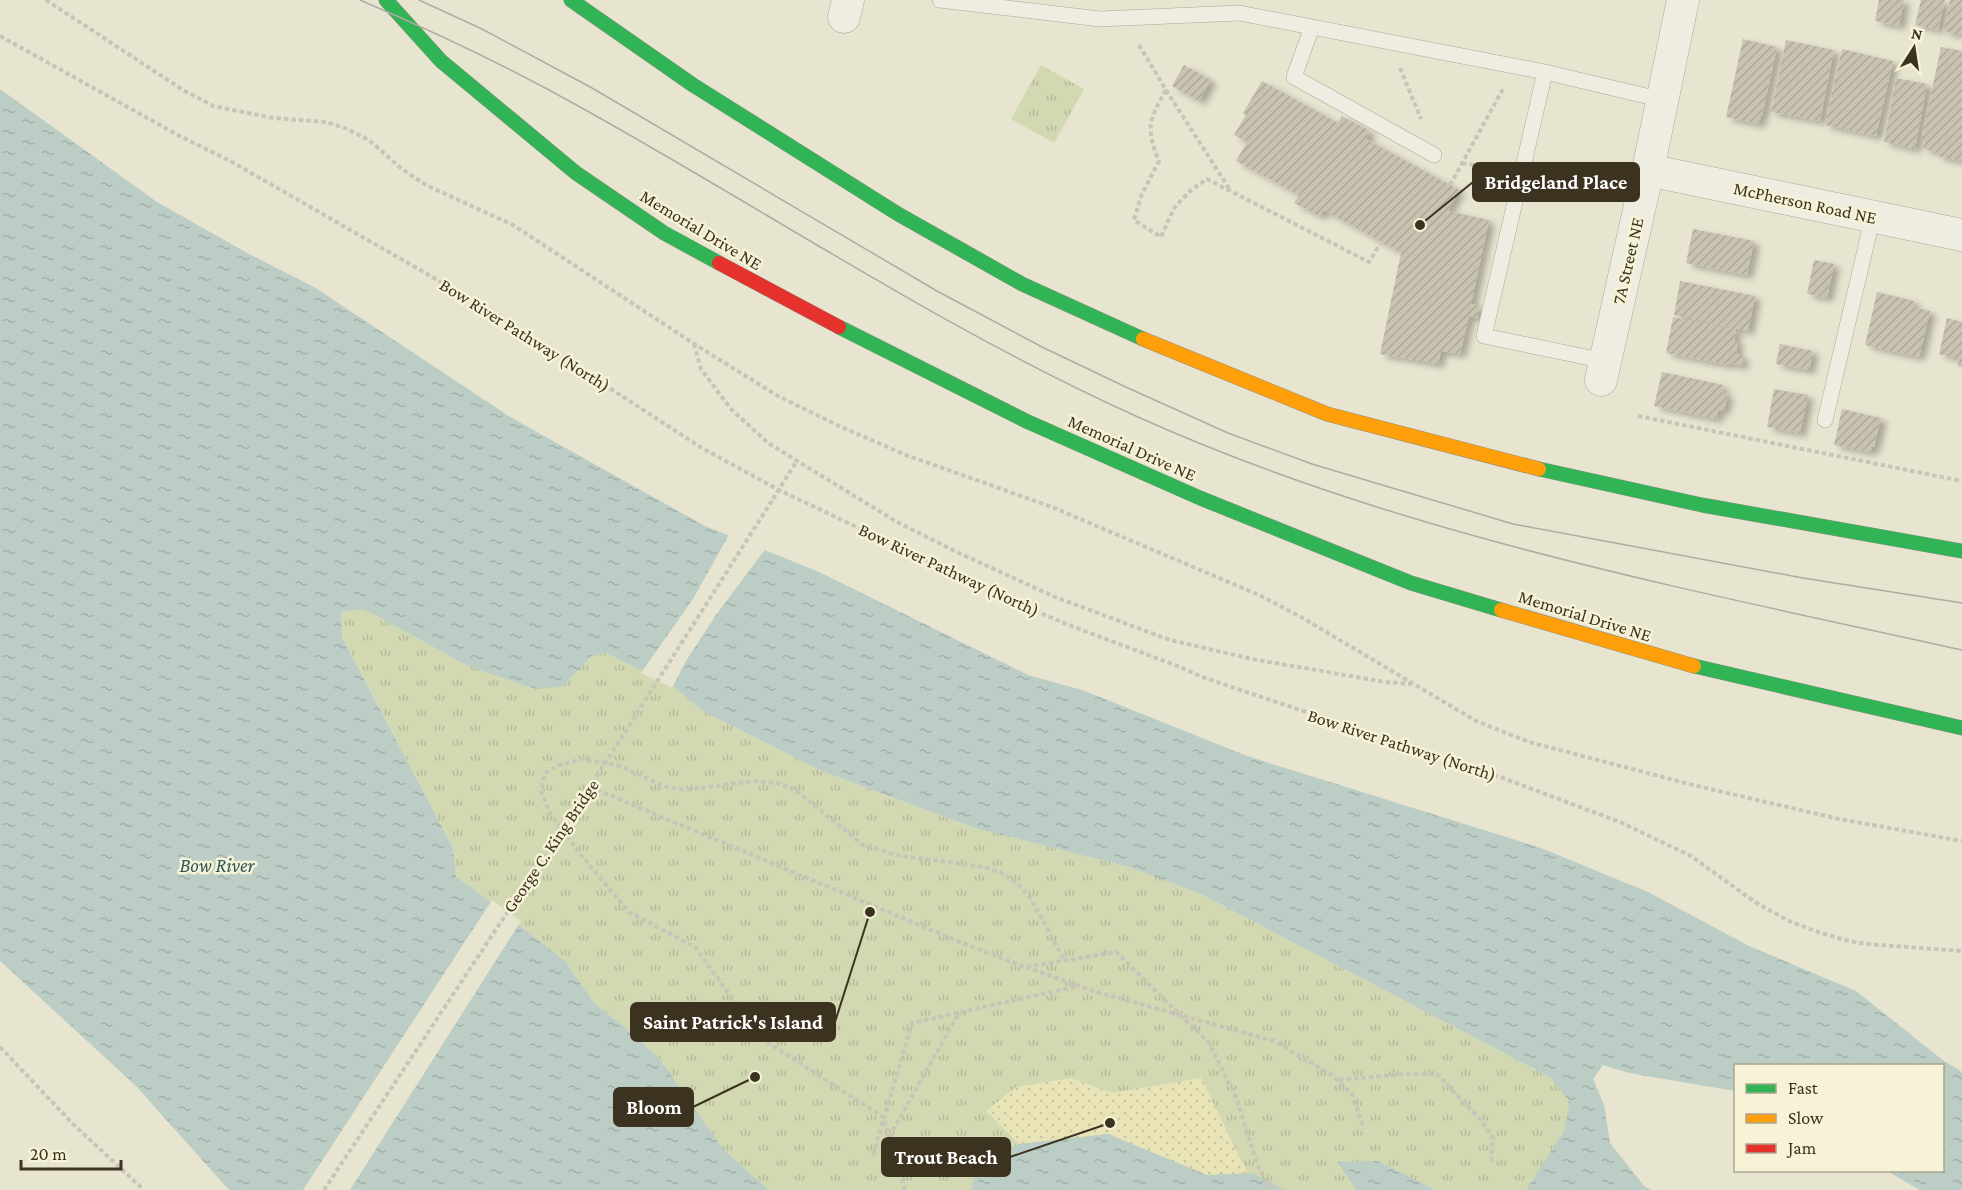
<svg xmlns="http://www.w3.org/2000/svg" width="1962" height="1190" font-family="'Crimson Pro',serif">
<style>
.grass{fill:url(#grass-tufts)}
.sand{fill:url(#sand-dots)}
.water{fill:url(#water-ripples)}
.pier{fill:#e7e4d0}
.building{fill:url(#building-hatch);filter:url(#shadow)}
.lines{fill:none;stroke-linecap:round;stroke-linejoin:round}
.lane-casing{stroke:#aca899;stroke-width:16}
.street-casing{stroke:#aca899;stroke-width:33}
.fast-casing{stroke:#928e80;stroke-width:15}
.slow-casing{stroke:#928e80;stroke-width:15}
.jam-casing{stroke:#928e80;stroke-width:15}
.path{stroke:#c8c4b8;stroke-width:4;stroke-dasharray:4.5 3;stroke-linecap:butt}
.lane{stroke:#efece2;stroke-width:15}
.street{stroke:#efece2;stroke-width:32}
.fast{stroke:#30b455;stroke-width:14}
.slow{stroke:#ff9f0a;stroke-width:14}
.jam{stroke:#e5322d;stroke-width:14}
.tram{stroke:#aeaca2;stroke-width:1.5}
.path-bridge{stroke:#c8c4b8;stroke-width:4;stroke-dasharray:4.5 3;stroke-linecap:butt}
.labels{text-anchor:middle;stroke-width:5;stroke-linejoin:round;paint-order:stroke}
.street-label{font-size:18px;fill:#3c3220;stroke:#f7f3d7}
.water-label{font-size:20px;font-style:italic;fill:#2f585c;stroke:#f7f3d7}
.leader{fill:none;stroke:#3c3220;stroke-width:2}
.callout-dot{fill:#3c3220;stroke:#f7f3d7;stroke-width:2}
.callout{fill:#3c3220;stroke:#3c3220;stroke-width:2}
.callout-label{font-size:20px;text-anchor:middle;font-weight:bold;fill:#fff}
</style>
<defs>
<pattern id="grass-tufts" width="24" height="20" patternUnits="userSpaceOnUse" patternTransform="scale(1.5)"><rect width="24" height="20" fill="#d2d8b2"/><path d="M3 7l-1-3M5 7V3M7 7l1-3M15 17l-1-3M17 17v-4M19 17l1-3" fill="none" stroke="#b5ba99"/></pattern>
<pattern id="sand-dots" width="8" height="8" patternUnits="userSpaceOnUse" patternTransform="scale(1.5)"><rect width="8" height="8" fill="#e9e4b8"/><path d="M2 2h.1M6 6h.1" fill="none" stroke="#c9c49e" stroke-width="1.8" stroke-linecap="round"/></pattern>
<pattern id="water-ripples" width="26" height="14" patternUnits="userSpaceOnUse" patternTransform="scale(1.5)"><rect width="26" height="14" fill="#bbcdc5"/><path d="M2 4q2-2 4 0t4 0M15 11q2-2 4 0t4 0" fill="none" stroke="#a2b0a9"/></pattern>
<pattern id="building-hatch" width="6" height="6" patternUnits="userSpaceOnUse" patternTransform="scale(1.5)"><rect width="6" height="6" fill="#cac2b1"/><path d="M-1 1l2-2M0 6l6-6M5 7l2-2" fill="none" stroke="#aea798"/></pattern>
<filter id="shadow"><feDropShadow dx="6" dy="4" stdDeviation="3" flood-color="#0004"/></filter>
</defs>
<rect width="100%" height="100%" fill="#e7e4d0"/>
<path class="grass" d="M1041 65 1084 89 1054 143 1011 119Z
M364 609 468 666 563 686 592 656 606 653 672 685 701 710 822 771 975 828 1129 867 1201 894 1550 1077 1643 1190H769L723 1149 659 1058 622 1025 594 1003 566 962 475 890 456 877 453 848 342 636 341 612Z"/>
<path class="sand" d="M1071 1078 1112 1093 1201 1078 1248 1174 1207 1175 1108 1134 1019 1144 986 1111 1016 1087Z"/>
<path class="water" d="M0 89 157 202 249 254 314 287 512 418 705 526 817 571 1028 675 1085 691 1247 756 1541 848 1648 892 1749 946 1856 991 1944 1061 1962 1072V1190H1920L1887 1171 1942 1170V1066H1736L1735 1091 1629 1073 1603 1065 1593 1079 1604 1105 1610 1143 1644 1186 1651 1190H1526L1564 1131 1570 1102 1550 1077 1201 894 1129 867 975 828 822 771 701 710 672 685 606 653 592 656 563 686 536 689 468 666 364 609 341 612 342 637 453 848 456 877 475 890 566 962 594 1003 622 1025 659 1058 723 1149 769 1190H229L135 1085 0 961Z
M1108 1134 1207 1175 1252 1173 1285 1190H971L976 1171 1019 1144Z
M1378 1161 1435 1190H1357L1337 1162Z"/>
<path class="pier" d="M730 533 767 547 716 615 686 661 672 688 641 673 693 599Z
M492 900 521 921 350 1190H303Z"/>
<path class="building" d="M1879 0H1904L1899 26 1875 21Z
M1921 0H1945L1938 30 1915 25Z
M1950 0H1962V35L1943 31Z
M1743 39 1777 47 1762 116 1761 115 1759 124 1726 117Z
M1786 40 1834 50 1820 121 1771 112Z
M1941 47 1962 51V161L1937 156 1938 152 1923 149 1924 141H1921Z
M1842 49 1893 61 1876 136 1825 125Z
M1184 65 1211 80 1199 101 1172 86Z
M1896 78 1927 84 1915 149 1884 142Z
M1262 81 1338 123 1342 116 1370 131 1366 139 1459 190 1448 211 1489 220 1471 304 1480 306 1477 318 1469 316 1460 354 1441 351 1438 364 1380 354 1401 253 1324 210 1320 216 1294 203 1299 195 1236 161 1247 142 1234 135 1246 115 1243 113Z
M1693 229 1754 241 1747 275 1686 263Z
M1814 260 1834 264 1827 298 1807 294Z
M1680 281 1755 296 1748 331 1674 315Z
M1877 292 1914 301 1913 307 1930 311 1919 357 1865 345Z
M1673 317 1736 330 1734 341 1738 342 1736 354 1743 356 1742 366 1729 363V365L1666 353Z
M1947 318 1962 322V367L1958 366 1959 359 1939 354Z
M1780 344 1813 351 1809 370 1776 364Z
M1662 372 1723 385 1722 393 1728 394 1724 411 1718 410 1717 419 1654 406Z
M1774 389 1808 395 1800 433 1767 427Z
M1842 409 1881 418 1874 447 1872 446 1871 452 1834 445Z"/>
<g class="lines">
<defs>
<path id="lane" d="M940 0 1100 19 1239 13 1545 72 1663 100
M1312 27 1294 77 1434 155
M1545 72 1484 336 1605 361
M1825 420 1873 216"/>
<path id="street" d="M844 17 848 0
M1648 170 1962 235
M1601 380 1648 170 1683 0"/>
<path id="fast" d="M386 0 441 61 576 173 664 233 719 263
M571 0 693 85 898 214 1022 284 1143 339
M839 327 1026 421 1200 498 1411 583 1501 610
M1539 469 1702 505 1962 551
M1694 666 1962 728"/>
<path id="slow" d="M1143 339 1327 414 1539 469
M1501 610 1694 666"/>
<path id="jam" d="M719 263 839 327"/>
</defs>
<use href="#lane" class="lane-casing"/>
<use href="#street" class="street-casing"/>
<use href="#fast" class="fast-casing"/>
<use href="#slow" class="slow-casing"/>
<use href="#jam" class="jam-casing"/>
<path class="path" d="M46 0 183 90 213 106 273 118 326 122 345 128 369 140 402 169 426 185 513 225 699 347 778 396 839 426 906 455 1052 507 1259 595 1301 617 1476 721 1529 742 1697 786 1839 819 1962 841
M0 36 178 135 232 162 441 282 503 319 702 448 779 490 1006 598 1066 624 1175 665 1205 678 1503 778 1620 822 1691 856 1755 902 1789 921 1818 932 1845 940 1866 944 1962 951
M1139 45 1166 90C1149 121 1145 126 1159 161L1141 196 1134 220 1161 237 1174 208 1190 191 1207 179 1369 262 1380 244
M1400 68 1421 119
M1166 90 1230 190
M1462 163 1497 168
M1546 177 1612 190
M1450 185 1503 89
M694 344 701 369 731 409 768 443 897 522 961 554 1055 597 1170 640 1252 659 1385 682 1411 684
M1638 416 1962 481
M773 499 796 462
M590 787 955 940 1025 967 1116 952 1209 1043 1236 1097 1256 1161 1270 1190
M1026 967 1093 991 1274 1041 1332 1075 1352 1094 1364 1129
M0 1047 72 1123 144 1190
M1339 1080 1406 1074H1437L1479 1118 1493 1138 1491 1163
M889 1137 959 1013
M873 1155 912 1023 1078 986
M905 1190 883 1117 761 1038 695 947 629 912 581 855 550 813 541 791 545 773 559 765 583 759 620 766 666 787 686 790 754 781 777 783 794 789 863 845 896 855 983 867 1002 873 1018 884 1031 899 1065 961"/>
<use href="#lane" class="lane"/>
<use href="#street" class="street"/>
<use href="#fast" class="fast"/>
<use href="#slow" class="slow"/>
<use href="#jam" class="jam"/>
<path class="tram" d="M360 0C435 32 509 67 580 107 766 210 944 330 1138 417 1400 535 1683 588 1962 650
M419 0 482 29 592 88 937 291 1044 348 1128 388 1228 433 1312 464 1513 524 1803 578 1962 603"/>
<path class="path-bridge" d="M324 1190 590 787 773 499"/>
</g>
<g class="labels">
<g class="street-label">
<text transform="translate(1805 203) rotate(12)" y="6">McPherson Road NE</text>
<text transform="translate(701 230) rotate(31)" y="6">Memorial Drive NE</text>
<text transform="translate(1628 261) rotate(-77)" y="6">7A Street NE</text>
<text transform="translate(525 335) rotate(32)" y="6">Bow River Pathway (North)</text>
<text transform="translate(1132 448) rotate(24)" y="6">Memorial Drive NE</text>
<text transform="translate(949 570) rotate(25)" y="6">Bow River Pathway (North)</text>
<text transform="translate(1585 616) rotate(17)" y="6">Memorial Drive NE</text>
<text transform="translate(1402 745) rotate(18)" y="6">Bow River Pathway (North)</text>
<text transform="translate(551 846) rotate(-56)" y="6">George C. King Bridge</text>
</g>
<g class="water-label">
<text x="217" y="872">Bow River</text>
</g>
</g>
<path class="leader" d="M1420 225L1473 182M870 912L835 1022M755 1077L693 1107M1110 1123L1010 1157"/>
<g class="callout-dot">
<circle cx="1420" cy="225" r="6"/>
<circle cx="870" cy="912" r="6"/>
<circle cx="755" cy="1077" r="6"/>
<circle cx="1110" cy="1123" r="6"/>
</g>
<g class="callout">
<rect x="1473" y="163" width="166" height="38" rx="6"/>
<rect x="631" y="1003" width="204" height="38" rx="6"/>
<rect x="614" y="1088" width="79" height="38" rx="6"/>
<rect x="882" y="1138" width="128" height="38" rx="6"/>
</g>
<g class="callout-label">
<text x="1556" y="189">Bridgeland Place</text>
<text x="733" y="1029">Saint Patrick's Island</text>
<text x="654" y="1114">Bloom</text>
<text x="946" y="1164">Trout Beach</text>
</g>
<rect x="1734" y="1064" width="210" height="108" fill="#f7f3d7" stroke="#aca68e" stroke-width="1.5"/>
<rect x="1746" y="1084" width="30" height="9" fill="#30b455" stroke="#aca68e" stroke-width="1.5"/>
<text x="1788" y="1094" font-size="18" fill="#3c3220">Fast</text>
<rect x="1746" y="1114" width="30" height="9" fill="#ff9f0a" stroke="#aca68e" stroke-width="1.5"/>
<text x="1788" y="1124" font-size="18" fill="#3c3220">Slow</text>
<rect x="1746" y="1144" width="30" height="9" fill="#e5322d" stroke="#aca68e" stroke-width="1.5"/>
<text x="1788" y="1154" font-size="18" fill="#3c3220">Jam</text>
<g transform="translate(1914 48) rotate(12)" stroke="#f7f3d7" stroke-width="4.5" paint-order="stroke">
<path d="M0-4.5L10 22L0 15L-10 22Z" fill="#3c3220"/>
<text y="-9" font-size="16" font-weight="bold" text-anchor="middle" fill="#3c3220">N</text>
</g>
<path d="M21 1160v9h100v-9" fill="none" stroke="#3c3220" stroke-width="3"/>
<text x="30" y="1160" font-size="18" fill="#3c3220" stroke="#f7f3d7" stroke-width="4.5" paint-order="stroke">20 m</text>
</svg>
